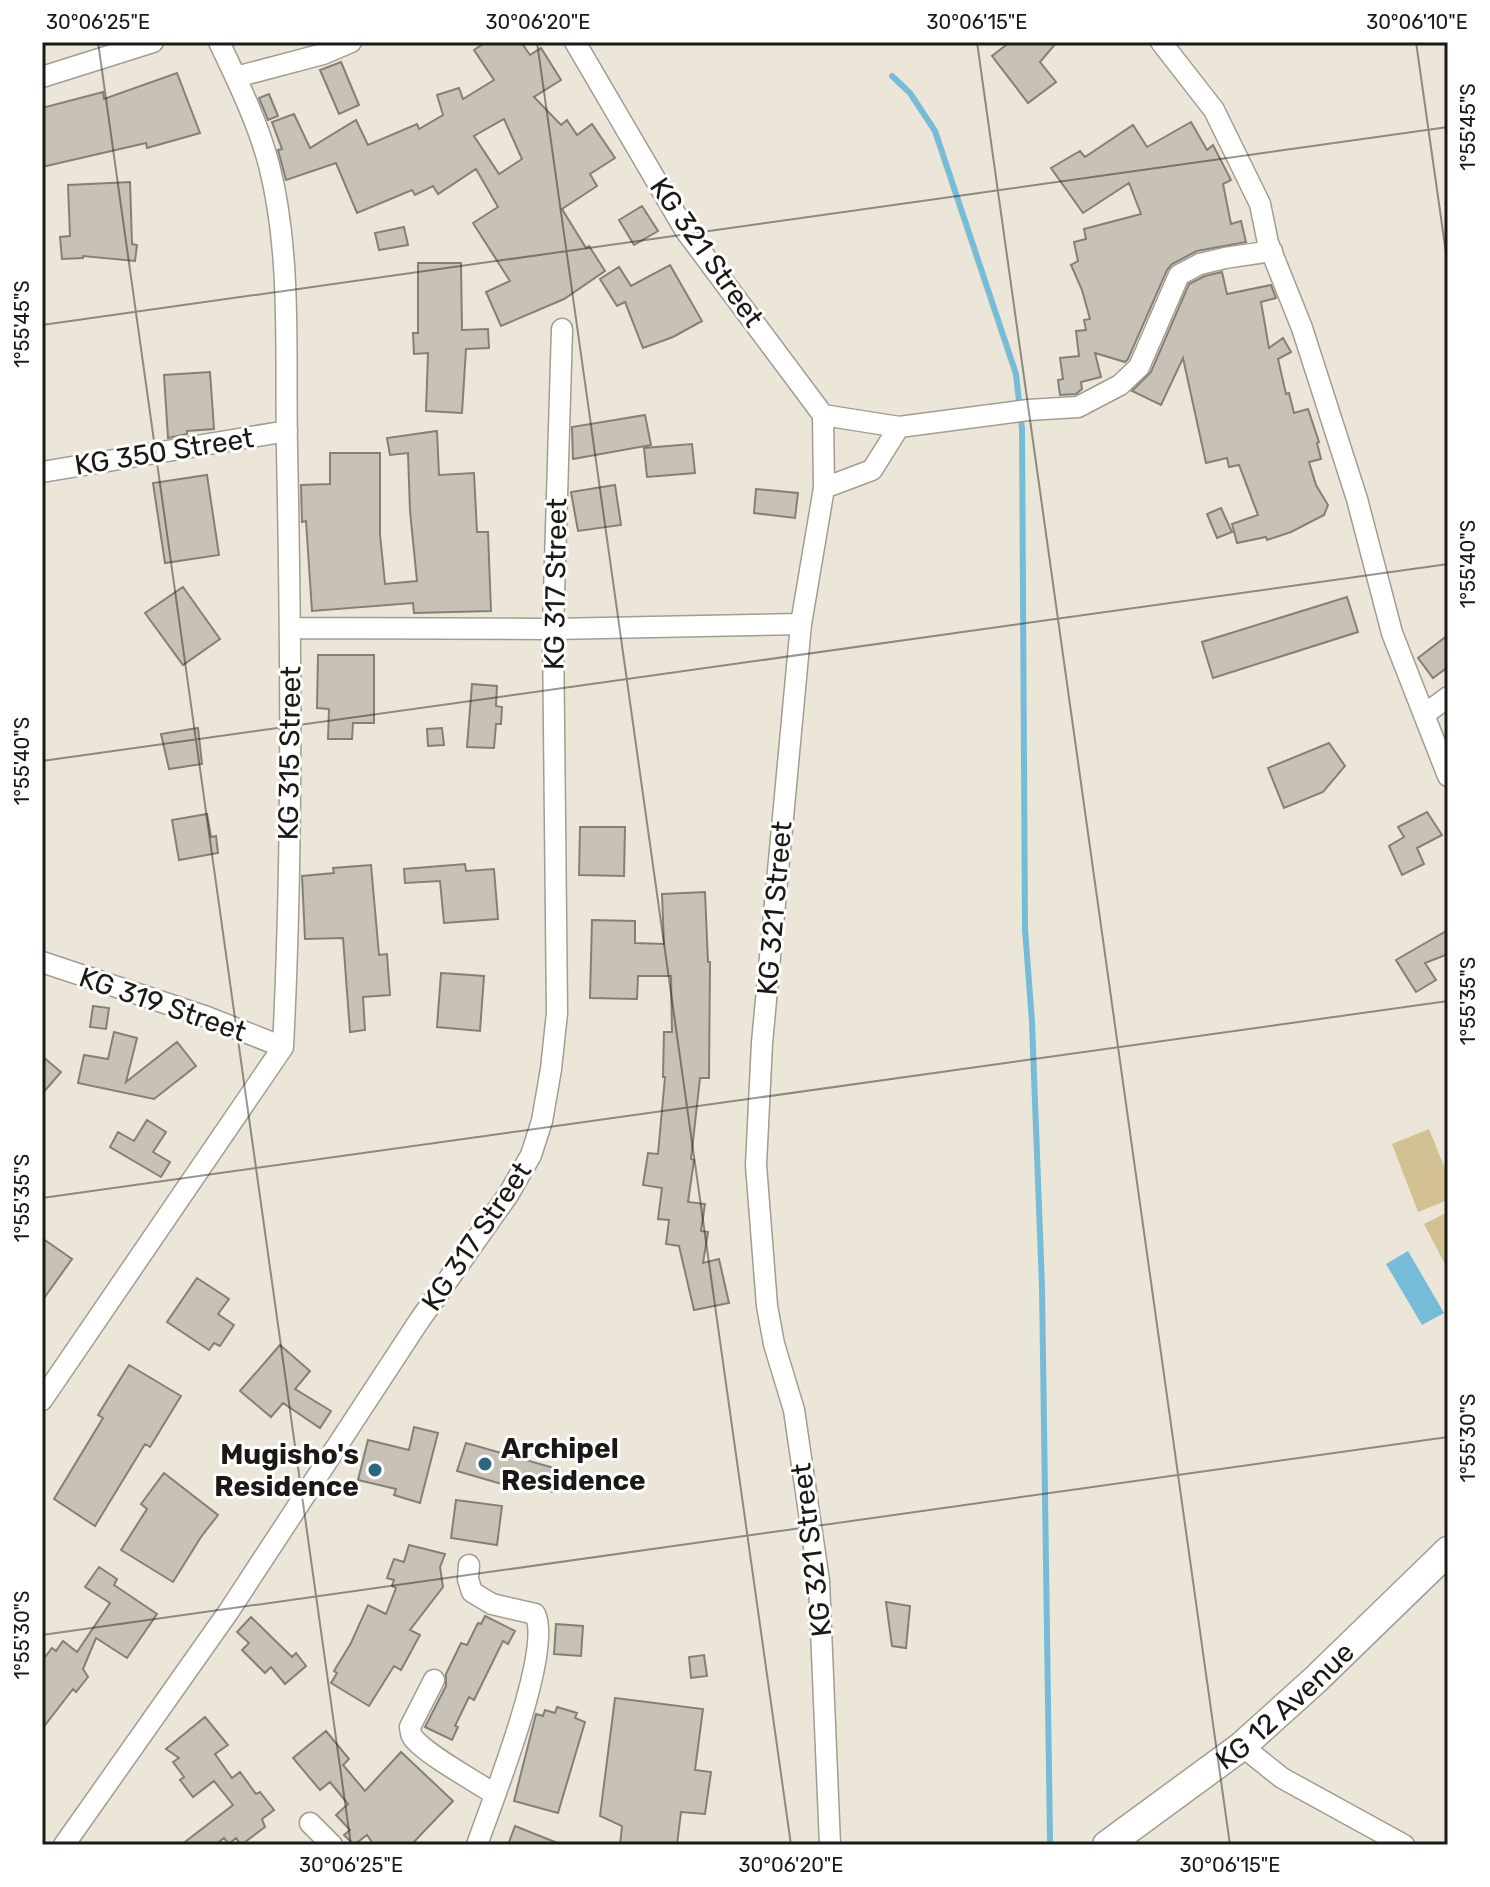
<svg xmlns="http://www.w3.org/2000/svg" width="1490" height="1887" font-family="Rubik,sans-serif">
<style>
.green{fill:#d3c193}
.water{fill:#76bcd9}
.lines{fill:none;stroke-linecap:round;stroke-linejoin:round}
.stream{stroke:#76bcd9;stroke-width:6}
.building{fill:#c7c2b5;stroke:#858074;stroke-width:2;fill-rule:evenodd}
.minor-casing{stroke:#a29d91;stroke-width:23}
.secondary-casing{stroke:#a29d91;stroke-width:31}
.minor{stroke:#fff;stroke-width:20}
.secondary{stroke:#fff;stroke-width:28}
.ticks{fill:none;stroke:#1b1915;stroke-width:2;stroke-opacity:0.45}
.poi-dot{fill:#2b677e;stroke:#fff;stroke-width:3}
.labels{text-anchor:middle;stroke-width:6;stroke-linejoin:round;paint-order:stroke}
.street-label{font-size:28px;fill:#1b1915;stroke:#fff}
.poi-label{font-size:28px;font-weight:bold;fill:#1b1915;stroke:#fff;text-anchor:start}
.neatline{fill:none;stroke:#1b1915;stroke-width:3}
.ticks-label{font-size:20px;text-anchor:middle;fill:#1b1915}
</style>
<rect width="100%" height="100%" fill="#ebe6d8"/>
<path class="green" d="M1429 1129 1448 1176V1200L1418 1212 1392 1144Z
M1448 1212V1270L1424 1224Z"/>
<path class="water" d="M1408 1251 1444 1313 1422 1325 1386 1264Z"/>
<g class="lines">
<path class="stream" d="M892 76 910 93 935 131 1016 374 1022 429 1025 929 1032 1022 1042 1287 1050 1840"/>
</g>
<path class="building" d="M486 42H521L530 55 541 48 561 80 534 97 561 125 567 120 577 135 592 124 615 158 590 174 597 186 562 209 586 248 589 246 605 271 564 299 501 326 486 292 510 281 473 223 498 207 476 169 438 194 433 186 415 195 412 190 357 213 336 163 286 180 278 150 282 149 272 122 294 114 310 148 356 120 368 145 417 124 419 129 443 115 437 95 459 88 463 99 494 80 474 50ZM504 119 522 159 499 174 474 136Z
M1010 42H1057L1040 62 1056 82 1028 103 992 56Z
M341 62 359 105 339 114 320 70Z
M177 73 200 133 147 148 146 143 42 167V108L103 92 104 99Z
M269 94 278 116 268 120 259 98Z
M1191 122 1207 150 1213 145 1231 180 1223 184 1231 224 1241 221 1246 242 1197 251 1172 264 1167 270 1128 359 1125 362 1095 353 1101 377 1081 382 1082 389 1076 394 1060 395 1058 380 1063 379 1060 358 1079 356 1076 331 1086 330 1084 320 1090 319 1082 290 1071 265 1078 261 1074 242 1086 239 1084 229 1141 214 1129 183 1083 213 1051 168 1080 151 1085 157 1133 125 1147 147Z
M130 182 132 244 137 245 135 261 83 256V258L62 259 60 237 70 236 68 185Z
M642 206 658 231 634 245 619 220Z
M404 227 408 245 379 250 375 233Z
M418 263H461L462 330 488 329 489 348 466 349 462 413 426 411 428 353 414 354 413 333H418Z
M670 265 702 321 673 337 643 348 625 302 617 306 600 279 619 267 631 286Z
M1222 272 1227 294 1271 285 1276 298 1261 302 1269 348 1283 338 1291 352 1278 359 1286 394 1289 393 1294 413 1308 409 1319 442 1317 443 1321 459 1309 462 1316 485 1328 505 1324 515 1291 532 1267 540 1266 537 1237 543 1232 524 1258 515 1239 465 1229 467 1227 458 1206 463 1183 358 1161 405 1132 391 1151 372 1189 284 1205 276Z
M210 372 214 429 187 431V434L168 438 164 375Z
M645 415 651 445 573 459 572 427Z
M437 431 439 475 474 473 477 532H488L491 611 414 613 413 603 312 611 306 521 302 522 301 485 330 484V453H380V534L385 584 417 581 410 511 408 453 390 455 387 438Z
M692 444 695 473 647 477 644 448Z
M207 475 219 555 165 563 153 483Z
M615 485 621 525 578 531 571 492Z
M756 489 798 493 795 518 754 513Z
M1221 508 1232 532 1217 538 1207 514Z
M183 587 220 639 183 665 145 613Z
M1347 597 1358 632 1213 678 1202 642Z
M1448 635V667L1433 678 1418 658Z
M318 655H374V723H353L352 739H328L329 709 317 708Z
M472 684 497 686 496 706 502 707 501 724H496L494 748 467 747Z
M198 728 202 764 169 769 161 734Z
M442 728 444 745 428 746 427 729Z
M1329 743 1345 766 1323 792 1284 808 1268 768Z
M1427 812 1442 835 1417 848 1424 864 1402 875 1389 846 1404 837 1398 827Z
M207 814 211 837 216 836 218 853 179 860 172 820Z
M580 827H625L624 876 579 875Z
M465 864 466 871 494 869 498 919 444 923 440 881 405 883 404 869Z
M371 865 379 955 387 954 390 995 363 997 365 1030 350 1032 343 938 305 939 302 876 334 873 333 868Z
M705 892 708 962H710L709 1078H700L691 1159 694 1160 688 1202 705 1204 701 1231 708 1232 703 1263 719 1259 729 1303 694 1310 679 1246 666 1244 669 1220 658 1219 662 1188 643 1185 648 1153 658 1154 665 1077H663L664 1032H672L671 976H638L637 999 590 998 592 920 635 921V943L664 944 662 894Z
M1448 930V954L1425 963 1436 980 1416 992 1396 960Z
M441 973 484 976 480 1031 437 1027Z
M93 1006 109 1008 106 1029 90 1027Z
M114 1032 137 1038 126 1082 177 1042 196 1066 154 1099 78 1083 84 1055 108 1059Z
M42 1056 61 1072 42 1094Z
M147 1120 166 1132 153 1152 170 1162 161 1177 110 1147 118 1132 134 1141Z
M42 1238 72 1259 42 1301Z
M197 1278 229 1299 218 1314 234 1325 220 1346 214 1343 209 1350 167 1322Z
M280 1345 310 1371 295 1389 331 1411 320 1428 283 1403 271 1417 240 1391Z
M129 1365 181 1396 150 1447 145 1444 95 1526 54 1499 103 1418 98 1415Z
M414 1427 438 1433 420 1503 394 1495 396 1489 358 1480 368 1440 409 1450Z
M466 1443 561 1470 553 1492 507 1477 505 1485 457 1471Z
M164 1473 218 1515 201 1537 173 1582 121 1550 147 1509 141 1504Z
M456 1500 502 1506 497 1545 451 1538Z
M409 1545 445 1554 440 1567 443 1587 410 1630 420 1635 401 1670 394 1666 369 1706 331 1683 337 1673 334 1671 351 1643 368 1605 386 1614 396 1588 392 1586 394 1580 387 1578 394 1559 404 1562Z
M99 1567 117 1579 114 1585 157 1614 127 1658 96 1638 83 1669 88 1677 76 1692 73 1689 42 1729V1661L52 1648 56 1651 63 1641 77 1652 110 1603 85 1587Z
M886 1602 910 1606 906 1648 892 1646Z
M485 1616 515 1631 508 1644 503 1641 474 1700 469 1697 455 1726 458 1727 452 1740 425 1727 446 1686V1674L461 1643 467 1645 478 1623 481 1624Z
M251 1617 292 1657 296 1653 306 1666 285 1684 271 1667 265 1673 242 1650 249 1643 237 1632Z
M556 1624 583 1626 581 1656 554 1654Z
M704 1655 707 1676 691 1678 689 1657Z
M615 1698 703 1709 695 1770 711 1772 705 1814 681 1812 677 1845H620L622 1826 600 1816Z
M557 1707 577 1713 575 1718 585 1722 558 1813 514 1801 536 1714 543 1716 545 1710 555 1713Z
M205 1717 228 1745 215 1754 232 1778 240 1772 256 1794 260 1792 274 1810 262 1819 265 1827 241 1845 236 1838 229 1844 224 1838 215 1845H181L233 1805 214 1781 193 1797 180 1780 184 1777 173 1762 179 1758 166 1749Z
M326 1731 349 1759 343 1765 365 1791 401 1752 453 1801 411 1845H374L367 1835 354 1845 344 1835 350 1830 336 1815 348 1804 330 1782 320 1790 293 1758Z
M515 1826 560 1844V1845H508Z"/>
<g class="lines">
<defs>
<path id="minor" d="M575 42 685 230 823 415 824 488 801 624 762 1043 756 1165 767 1306 774 1344 794 1410 819 1581 830 1845
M1161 42 1214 110 1260 204 1268 243 1302 328 1357 499 1392 633 1448 776
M42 77 153 42
M236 77 323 54 351 42
M823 415 899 427 1028 410 1078 407 1120 385 1139 367 1179 275 1200 264 1225 258 1272 251
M42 472 287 431
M824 488 872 470 899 427
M291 628 553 629 801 624
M1425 714 1448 697
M42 962 207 1017 283 1047
M42 1400 283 1047C293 848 291 648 287 448 285 357 292 254 269 165 258 123 238 82 219 42
M469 1565 468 1579 472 1592 492 1604 535 1614C553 1651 492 1801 477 1845
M434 1680 410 1727C411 1733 410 1734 414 1739 430 1757 472 1779 494 1794
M1242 1746 1282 1778 1404 1845
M310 1823 332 1845
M64 1845 229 1611 419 1321 508 1195 531 1155 542 1121 551 1069 557 1013 553 629 562 329"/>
<g id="secondary">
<path id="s1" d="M1107 1845 1242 1746 1314 1681 1448 1551"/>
</g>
</defs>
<use href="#minor" class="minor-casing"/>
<use href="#secondary" class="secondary-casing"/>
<use href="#minor" class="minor"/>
<use href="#secondary" class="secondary"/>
</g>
<path class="ticks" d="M98 42 351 1845M537 42 791 1845M977 42 1230 1845M1416 42 1448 267M42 325 1448 127M42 761 1448 564M42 1198 1448 1001M42 1635 1448 1437"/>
<g class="poi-dot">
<circle cx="485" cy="1464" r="8"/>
<circle cx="375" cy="1470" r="8"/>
</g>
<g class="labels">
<g class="street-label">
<text transform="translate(707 252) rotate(55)" y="10">KG 321 Street</text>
<text transform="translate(164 451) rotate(-9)" y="10">KG 350 Street</text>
<text transform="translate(555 584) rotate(-89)" y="10">KG 317 Street</text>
<text transform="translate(289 753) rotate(-89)" y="10">KG 315 Street</text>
<text transform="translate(774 908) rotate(-85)" y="10">KG 321 Street</text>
<text transform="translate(163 1004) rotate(19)" y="10">KG 319 Street</text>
<text transform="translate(476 1236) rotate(-56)" y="10">KG 317 Street</text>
<text transform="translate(811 1550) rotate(-97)" y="10">KG 321 Street</text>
<text dy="10" stroke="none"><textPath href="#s1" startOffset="226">KG 12 Avenue</textPath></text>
</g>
<g class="poi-label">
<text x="501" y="1458">Archipel<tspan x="501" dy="32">Residence</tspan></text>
<text x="359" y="1464" text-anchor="end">Mugisho's<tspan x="359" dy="32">Residence</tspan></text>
</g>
</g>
<rect width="1490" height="1887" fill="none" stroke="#ffffff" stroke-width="88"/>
<rect x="44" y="44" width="1402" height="1799" class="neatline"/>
<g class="ticks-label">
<text x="98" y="29">30°06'25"E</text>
<text x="538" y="29">30°06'20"E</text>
<text x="977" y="29">30°06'15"E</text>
<text x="1417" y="29">30°06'10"E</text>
<text transform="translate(1468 127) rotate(-90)" y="7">1°55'45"S</text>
<text transform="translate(22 324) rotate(-90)" y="7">1°55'45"S</text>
<text transform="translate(1468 564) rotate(-90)" y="7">1°55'40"S</text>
<text transform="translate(22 761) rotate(-90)" y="7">1°55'40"S</text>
<text transform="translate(1468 1001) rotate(-90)" y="7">1°55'35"S</text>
<text transform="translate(22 1198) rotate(-90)" y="7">1°55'35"S</text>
<text transform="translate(1468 1438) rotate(-90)" y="7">1°55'30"S</text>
<text transform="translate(22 1635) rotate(-90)" y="7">1°55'30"S</text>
<text x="351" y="1872">30°06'25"E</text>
<text x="791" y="1872">30°06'20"E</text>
<text x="1230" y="1872">30°06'15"E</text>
</g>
</svg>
